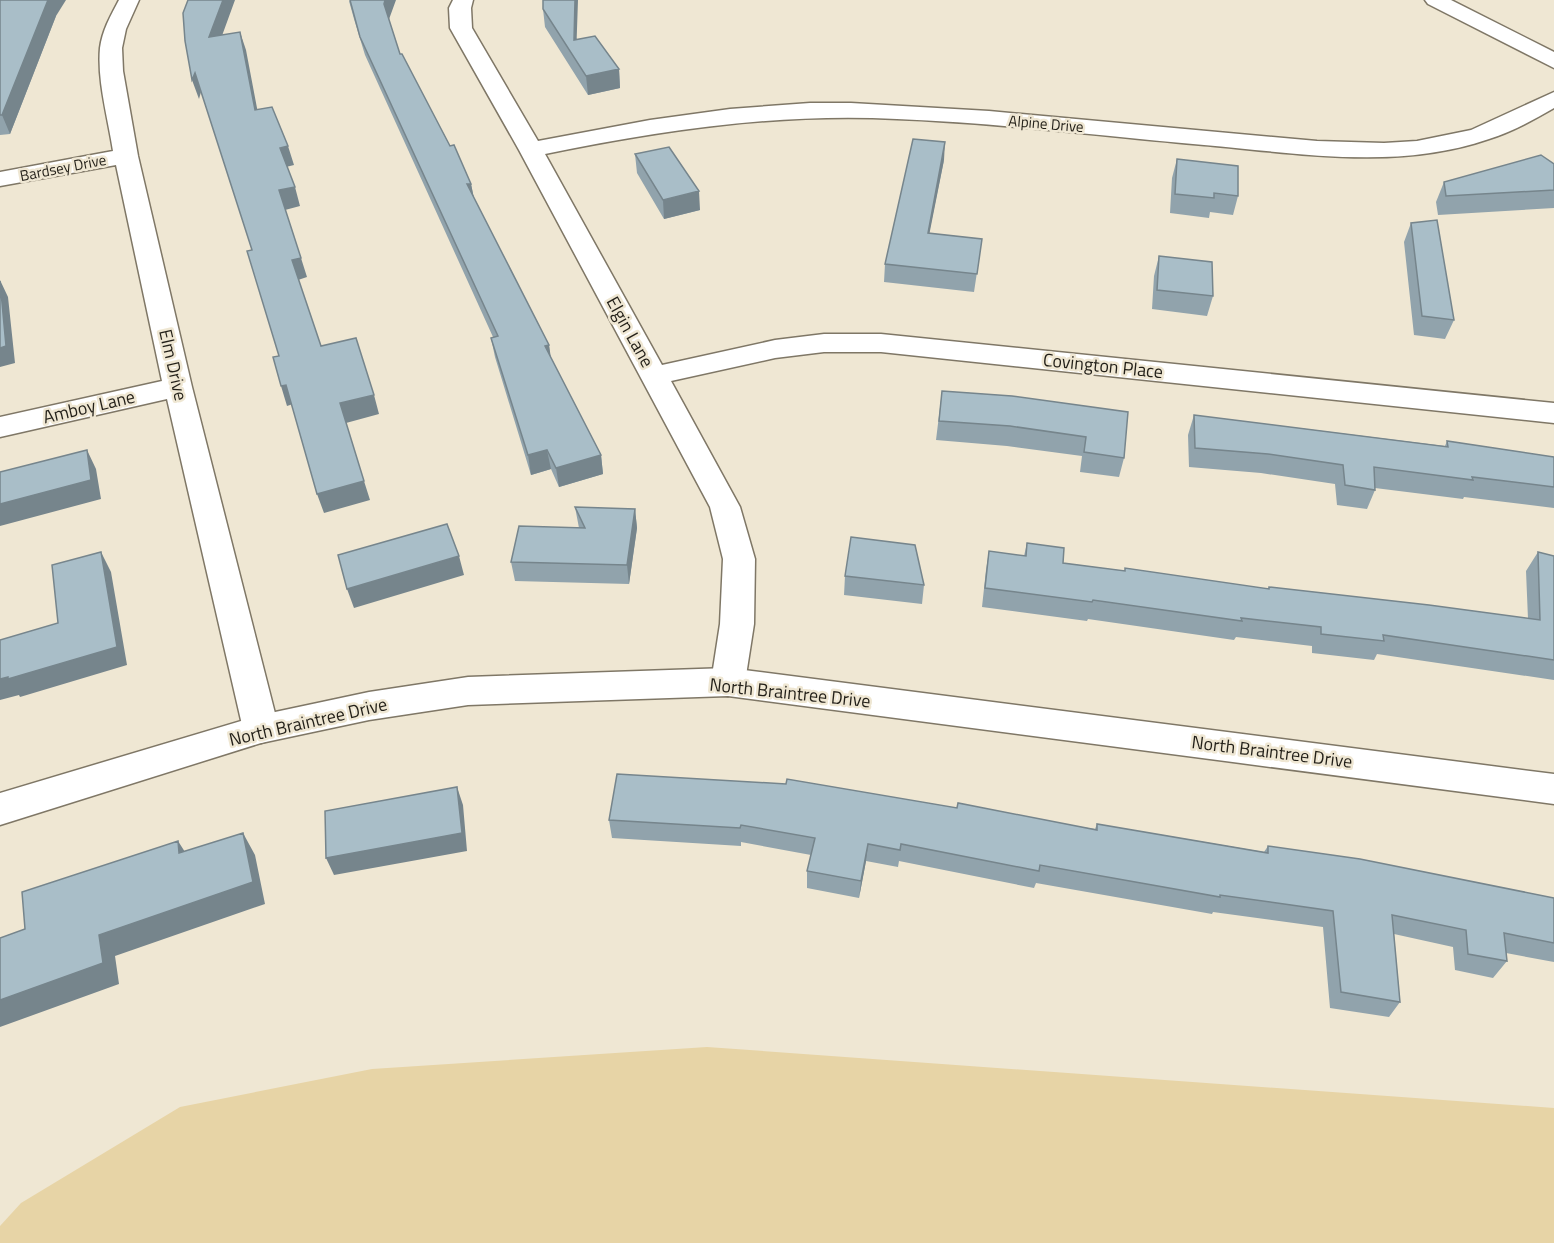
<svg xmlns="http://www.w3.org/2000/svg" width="1554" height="1243" font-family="'Titillium Web',sans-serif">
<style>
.green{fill:#e7d4a6}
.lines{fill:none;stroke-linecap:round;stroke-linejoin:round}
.minor-casing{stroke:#7f7766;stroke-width:3}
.tertiary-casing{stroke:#7f7766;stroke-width:3}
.minor{fill:#fff;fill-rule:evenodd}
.tertiary{fill:#fff;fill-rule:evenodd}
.wall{fill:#91a3ac}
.shaded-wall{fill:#76858c}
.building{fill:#a9bec8;stroke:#76858c;stroke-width:1.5}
.labels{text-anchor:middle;stroke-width:5;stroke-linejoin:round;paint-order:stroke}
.far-street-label{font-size:15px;fill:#221f18;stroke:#efe7d3}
.street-label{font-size:18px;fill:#221f18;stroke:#efe7d3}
</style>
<rect width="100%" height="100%" fill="#efe7d3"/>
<path class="green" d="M707 1047 1554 1108V1243H0V1226L21 1203 180 1107 372 1069Z"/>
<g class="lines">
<defs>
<path id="minor" d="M119 0H139L126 29 122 48 123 71 138 156 192 387 279 729 273 739 261 743 249 739 243 729 167 399 0 437V417L162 381 116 165 0 186V172L113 151C108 118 97 81 100 48 102 31 111 15 119 0Z
M453 0H473L471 8 472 28 538 141 650 120 730 109 810 103H851L989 111 1317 141 1384 143 1417 141 1471 130 1554 92V108C1533 120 1512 132 1489 139 1397 171 1298 153 1204 145 1102 136 999 123 897 119 777 113 662 130 545 154L662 365 775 340 824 334H881L1554 403V423L881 352H824L775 358 671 381 740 507 755 559 754 624 745 682 740 692 728 696 716 692 711 682 720 624 723 559 710 507 519 150 450 28 449 8Z
M1425 0H1451L1554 52V68L1428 4Z"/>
<path id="tertiary" d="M728 668 1554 774V804L728 696 468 705 369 720 261 743 0 825V793L261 715 369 692 468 677Z"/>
</defs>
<use href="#minor" class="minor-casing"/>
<use href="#tertiary" class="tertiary-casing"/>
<use href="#minor" class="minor"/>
<use href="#tertiary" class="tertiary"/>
</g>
<path class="wall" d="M0 0 56 16 10 134 0 135Z
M349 1 389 19 400 54 471 184 474 199 549 345 550 357 601 455 603 474 559 487 551 469 531 475 495 357 491 338 493 337 365 55 354 19Z
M543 9 577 39 619 69 620 88 588 95 545 27Z
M635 154 700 210 664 219 637 173Z
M1177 159 1238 196 1233 215 1210 212 1209 218 1170 213 1172 178Z
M944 160 929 233 982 239 974 292 884 282 885 264Z
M1554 164V208L1438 215 1436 202 1444 182Z
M1411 223 1454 320 1445 339 1414 335 1404 242Z
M1159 256 1213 296 1207 316 1152 309 1154 276Z
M942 391 1012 396 1124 458 1119 477 1080 472 1082 456 1007 446 936 440Z
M1194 415 1445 446 1447 441 1554 457V508L1464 497 1463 499 1375 488V490L1367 509 1337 505 1335 484 1261 473 1189 467 1188 435Z
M575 507 635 509 637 528 629 584 515 581 511 562 579 528Z
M1027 543 1063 563 1268 589 1269 587 1528 619 1526 571 1538 552 1554 556V680L1377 654 1374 660 1312 653V646L1236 637 1234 640 1088 619 1087 621 982 607 986 570 989 551 1024 556Z
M845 576 924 585 922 604 844 595Z
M957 808 1095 829 1097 824 1264 852 1268 846 1554 898V962L1506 953 1507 961 1493 978 1455 970 1453 947 1394 934 1400 1002 1389 1017 1330 1008 1323 927 1213 912 1212 914 1036 883 1034 888 899 861 898 867 866 861 859 898 807 888V871L811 855 741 842V846L612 838 609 820Z"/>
<path class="shaded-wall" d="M48 0H66L56 16 10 134 2 115Z
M223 0H235L215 55 209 37Z
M385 0H396L388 22 384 4Z
M575 0H578L576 58 574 40Z
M240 32 246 50 261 129 255 110Z
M619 69 620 88 588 95 586 76Z
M195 73 201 92 199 99 192 80Z
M945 142 944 160 926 251 928 233Z
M288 146 294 165 286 167 280 148Z
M467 184H471L475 203Z
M295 187 300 206 285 210 279 190Z
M699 191 700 210 664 219 663 200Z
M301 258 307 277 298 280 292 260Z
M0 280 8 297 15 363 0 367Z
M549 345 552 365 545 346Z
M286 385 293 404 287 406 281 386Z
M374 395 379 414 346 423 340 403Z
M87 450 96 469 101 499 0 526V504Z
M547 450 551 469 531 475 528 455Z
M601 455 603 474 559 487 556 468Z
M364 481 370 500 324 513 317 494Z
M635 509 637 528 629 584 627 565Z
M101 552 111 572 127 665 20 697 19 695 0 700V679L117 647Z
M459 556 464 575 354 608 347 589Z
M457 787 463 805 467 851 334 875 326 858Z
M243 833 255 855 265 904 115 956 119 984 0 1027V1000L99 935Z
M178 841 192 863 179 853Z
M868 844 866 861 859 898 861 881Z"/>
<path class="building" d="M0 0H48L2 115H0Z
M188 0H223L209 37 240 32 255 110 272 107 288 146 280 148 295 187 279 190 301 258 292 260 321 346 356 338 374 395 340 403 364 481 317 494 286 385 281 386 273 357 279 356 247 251 252 250 195 73 192 80 185 41 183 13Z
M350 0H385L384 4 400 54H402L450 146 454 145 471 184H467L549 345 545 346 601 455 556 468 547 450 528 455 491 338 498 336 360 37Z
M543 0H575L574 40 595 36 619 69 586 76 543 9Z
M913 139 945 142 928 233 982 239 977 274 885 264Z
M669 147 699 191 663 200 635 154Z
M1541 155 1554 164V190L1446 196 1444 182Z
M1177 159 1238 166V196L1214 193V198L1175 194Z
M1437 220 1454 320 1422 316 1411 223Z
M1159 256 1212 262 1213 296 1157 290Z
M0 281 6 346 0 348Z
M942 391 1012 396 1128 412 1124 458 1084 452 1086 437 1010 426 939 421Z
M1194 415 1448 447 1447 441 1554 457V487L1472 477 1473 480 1374 467 1375 490 1345 485 1343 465 1268 454 1195 448Z
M87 450 91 480 0 504V472Z
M575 507 635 509 627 565 511 562 519 526 585 528Z
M447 524 459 556 347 589 338 555Z
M851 537 915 545 924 585 845 576Z
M1027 543 1064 548 1063 563 1125 571V568L1269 589V587L1429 605 1540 620 1538 552 1554 556V660L1383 635 1384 641 1321 634V627L1241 618 1242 621 1093 600 1092 602 985 588 989 551 1026 556Z
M101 552 117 647 8 679V677L0 679V640L58 623 52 565Z
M617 774 786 784 787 779 957 808 958 803 1097 830V824L1268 853V846L1360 859 1554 898V943L1504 933 1507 961 1468 954 1466 930 1392 915 1400 1002 1341 992 1333 911 1220 895V897L1040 865 1039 871 901 844 900 850 868 844 861 881 807 871 815 838 741 825 740 828 609 820Z
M457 787 462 833 326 858 325 811Z
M243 833 253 882 99 935 103 963 0 1000V938L25 929 22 892 178 841 179 853Z"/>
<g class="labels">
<g class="far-street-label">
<text transform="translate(1046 124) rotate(5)" y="5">Alpine Drive</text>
<text transform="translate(63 168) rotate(-11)" y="5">Bardsey Drive</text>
</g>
<g class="street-label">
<text transform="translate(630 332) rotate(61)" y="6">Elgin Lane</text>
<text transform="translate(173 365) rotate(77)" y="6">Elm Drive</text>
<text transform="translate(1103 366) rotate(6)" y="6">Covington Place</text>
<text transform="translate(89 407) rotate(-13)" y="6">Amboy Lane</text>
<text transform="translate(790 693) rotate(6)" y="6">North Braintree Drive</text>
<text transform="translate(308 722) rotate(-13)" y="6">North Braintree Drive</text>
<text transform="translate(1272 752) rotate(7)" y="6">North Braintree Drive</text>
</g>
</g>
</svg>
